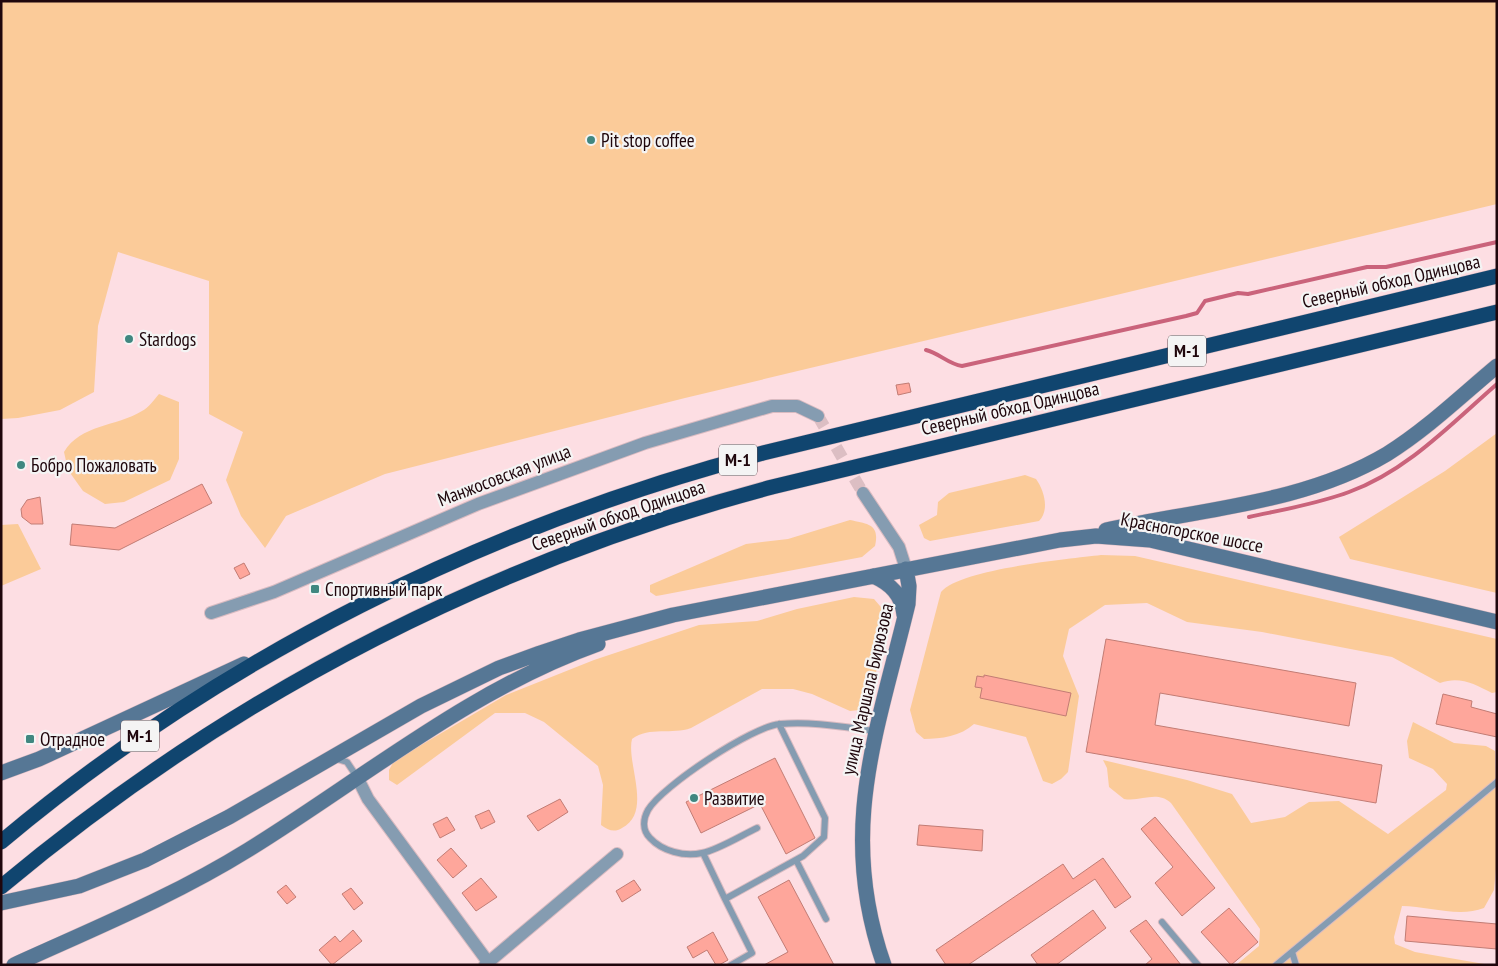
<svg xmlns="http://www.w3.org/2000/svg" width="1498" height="966" font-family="'PT Sans Narrow',sans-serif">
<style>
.green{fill:#fbcb99}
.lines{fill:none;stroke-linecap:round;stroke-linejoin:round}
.stream{stroke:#ca637b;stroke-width:4}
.building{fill:#fea69b;stroke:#c27c74}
.street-tunnel{stroke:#dcbec3;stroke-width:12;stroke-dasharray:12 6;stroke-linecap:butt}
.lane-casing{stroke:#d9bbc1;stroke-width:8}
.street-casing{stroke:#d9bbc1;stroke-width:14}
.secondary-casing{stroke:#d9bbc1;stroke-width:16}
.highway-casing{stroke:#d9bbc1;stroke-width:16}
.lane{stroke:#859cb1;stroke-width:6}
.street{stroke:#859cb1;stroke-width:12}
.secondary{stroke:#567795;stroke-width:15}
.highway{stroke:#10456f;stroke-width:15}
.poi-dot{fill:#408780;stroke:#f4f4f4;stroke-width:2}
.labels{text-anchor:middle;stroke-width:4.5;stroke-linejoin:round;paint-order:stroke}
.shield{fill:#f4f4f4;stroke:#5f4d52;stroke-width:1}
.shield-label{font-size:18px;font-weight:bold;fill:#1f060c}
.poi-label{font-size:19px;fill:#1f060c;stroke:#f4f4f4;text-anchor:start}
.street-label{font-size:19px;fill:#1f060c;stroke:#f4f4f4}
</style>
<rect width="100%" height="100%" fill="#fddee3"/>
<path class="green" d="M1 1H1497V204L685 398 385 474 286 516 265 548 241 516 226 480 243 432 209 414V281L118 252 98 326 94 392 60 410 18 418 1 419Z
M159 394 179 402V459L170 480 124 502 105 504 83 491 68 470 64 452C81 424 116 427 142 411 148 408 154 400 159 394Z
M1497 433V593L1350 559 1339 537 1445 471Z
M1025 475 1036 479C1044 490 1050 510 1039 521L930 541 924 538 919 525 937 515 938 502 949 493Z
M850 520C868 524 880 524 875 546L862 557 662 595 656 596 650 592V585L746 544 788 539Z
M18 524 41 569 1 586V525Z
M1101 555 1135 556 1497 639V692L1492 693C1474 684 1460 676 1440 683L1392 657 1262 632 1187 622 1147 603 1105 605 1069 629 1063 656 1079 696 1068 772 1061 779 1052 784 1043 781 1026 737 974 724C961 736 941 739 924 739L916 732 910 710 941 592C960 569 1067 559 1101 555Z
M854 597 874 599 886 613 888 623 871 693 860 710 850 711 812 694 793 689H762L691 728C672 735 650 726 632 739 626 763 653 812 622 828 614 833 608 830 601 825L603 785 598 766 544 722 525 713H495L397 785 389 780V770L394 761 506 695 594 660 699 625 757 621 797 609Z
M1413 722 1454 743 1486 746 1495 751 1497 858 1494 890 1484 908C1459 918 1428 906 1402 906L1394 937 1395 944 1415 952 1490 965H1236L1259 946 1260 929 1171 803C1156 790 1142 802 1124 799L1109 787 1107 768 1103 760 1187 780 1232 794 1251 823 1285 817 1309 802 1339 801 1388 834 1446 790 1447 784 1433 769 1409 758 1407 741Z"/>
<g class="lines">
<path class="stream" d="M926 350C939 353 948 364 962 366L1186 316 1197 313 1205 301 1238 293 1248 294 1367 267H1386L1497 242
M1249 517C1281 510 1317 504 1349 492 1407 471 1451 424 1497 384"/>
</g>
<path class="building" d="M909 383 911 392 898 395 896 385Z
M202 484 212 503 119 550 70 545 72 524 115 528Z
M40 497 43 524H31L22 517 21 509 27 500Z
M244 563 250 574 240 579 234 568Z
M1106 639 1356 683 1349 726 1160 693 1155 725 1382 765 1376 803 1086 752Z
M984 675 1071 693 1066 716 980 698 982 688 975 687 977 676 984 677Z
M1443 694 1472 701 1471 707 1497 714V737L1436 724Z
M775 758 815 838 786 854 760 804 701 833 686 802Z
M560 799 568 812 538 831 527 816Z
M489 810 495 822 481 829 475 816Z
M447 817 455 830 440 838 433 824Z
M1155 817 1215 888 1182 916 1155 883 1173 867 1141 829Z
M919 825 983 830 982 851 917 845Z
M451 848 467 866 453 878 437 860Z
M1103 858 1131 897 1115 908 1095 879 968 965H946L936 950 1063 864 1073 879Z
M481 878 497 897 476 911 462 893Z
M634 880 641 890 622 902 616 891Z
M789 880 834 965H764L788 952 758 897Z
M286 885 296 897 287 904 277 892Z
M351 888 363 903 354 910 342 894Z
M1229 908 1258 942 1231 965 1201 932Z
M1093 910 1106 928 1056 965H1038L1031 955Z
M1407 916 1497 924V949L1405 941Z
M1146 920 1181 965H1145L1152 959 1130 931Z
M353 930 362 941 332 965 319 950 335 936 340 942Z
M713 932 728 960 719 965H716L707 950 693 958 687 947Z"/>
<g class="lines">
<path class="street-tunnel" d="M818 416 863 493"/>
<defs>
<path id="lane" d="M334 758 347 762 357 777
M757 828C742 835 718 850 702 853 684 857 662 851 650 838 642 830 643 819 648 810 662 786 753 726 780 724 811 721 844 727 875 731
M703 853 725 899 803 856 824 837 825 818 779 724
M796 860 826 919
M725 899 752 953 731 965
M1162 922 1198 965
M1292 952 1296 965
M1276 965 1497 782"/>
<path id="street" d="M863 493 899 547 906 569
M211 613 274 592 478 504 645 443 772 406H797L818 416
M357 777 368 799 488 962
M485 965 617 854"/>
<path id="secondary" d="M1106 530C1199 509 1303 504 1387 454 1427 429 1461 396 1497 366
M873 576C891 584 902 595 904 615
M1 773 39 759 244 664
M1 903 79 886 145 860 229 817 421 706 499 668 540 653 579 640 673 615 1060 540 1096 536 1150 540 1497 622
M14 965C93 929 174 896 248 850 363 779 469 690 598 644
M884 965C837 831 877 733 908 604L909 586 906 569"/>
<path id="highway" d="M1 842C221 657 486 526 763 453L1497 276
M1 887C228 697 486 563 772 487L1497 312"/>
</defs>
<use href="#lane" class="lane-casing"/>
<use href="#street" class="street-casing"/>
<use href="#secondary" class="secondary-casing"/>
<use href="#highway" class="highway-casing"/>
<use href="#lane" class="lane"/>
<use href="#street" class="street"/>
<use href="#secondary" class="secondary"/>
<use href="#highway" class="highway"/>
</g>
<g class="poi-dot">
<circle cx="591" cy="140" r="5"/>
<circle cx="129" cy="339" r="5"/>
<circle cx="21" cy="465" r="5"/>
<rect x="310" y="584" width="10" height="10" rx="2.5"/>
<rect x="25" y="734" width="10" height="10" rx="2.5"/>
<circle cx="694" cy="798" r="5"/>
</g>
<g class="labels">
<g class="shield">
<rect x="1168" y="335.5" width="38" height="31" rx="4"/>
<rect x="719" y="444.5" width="38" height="31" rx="4"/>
<rect x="121" y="720.5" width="38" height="31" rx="4"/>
</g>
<g class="shield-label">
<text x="1187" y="357">М-1</text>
<text x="738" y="466">М-1</text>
<text x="140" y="742">М-1</text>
</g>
<g class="poi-label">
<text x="601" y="147">Pit stop coffee</text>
<text x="139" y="346">Stardogs</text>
<text x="31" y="472">Бобро Пожаловать</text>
<text x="325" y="596">Спортивный парк</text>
<text x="40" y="746">Отрадное</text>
<text x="704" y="805">Развитие</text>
</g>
<g class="street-label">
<text transform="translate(1391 281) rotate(-13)" y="7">Северный обход Одинцова</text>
<text transform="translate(1010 408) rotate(-13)" y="7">Северный обход Одинцова</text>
<text transform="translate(504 475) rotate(-21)" y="7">Манжосовская улица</text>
<text transform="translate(618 515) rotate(-19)" y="7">Северный обход Одинцова</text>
<text transform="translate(1192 532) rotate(11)" y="7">Красногорское шоссе</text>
<text transform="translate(867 689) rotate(-77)" y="7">улица Маршала Бирюзова</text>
</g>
</g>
<rect width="1498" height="966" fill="none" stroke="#1f060c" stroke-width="5"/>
</svg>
